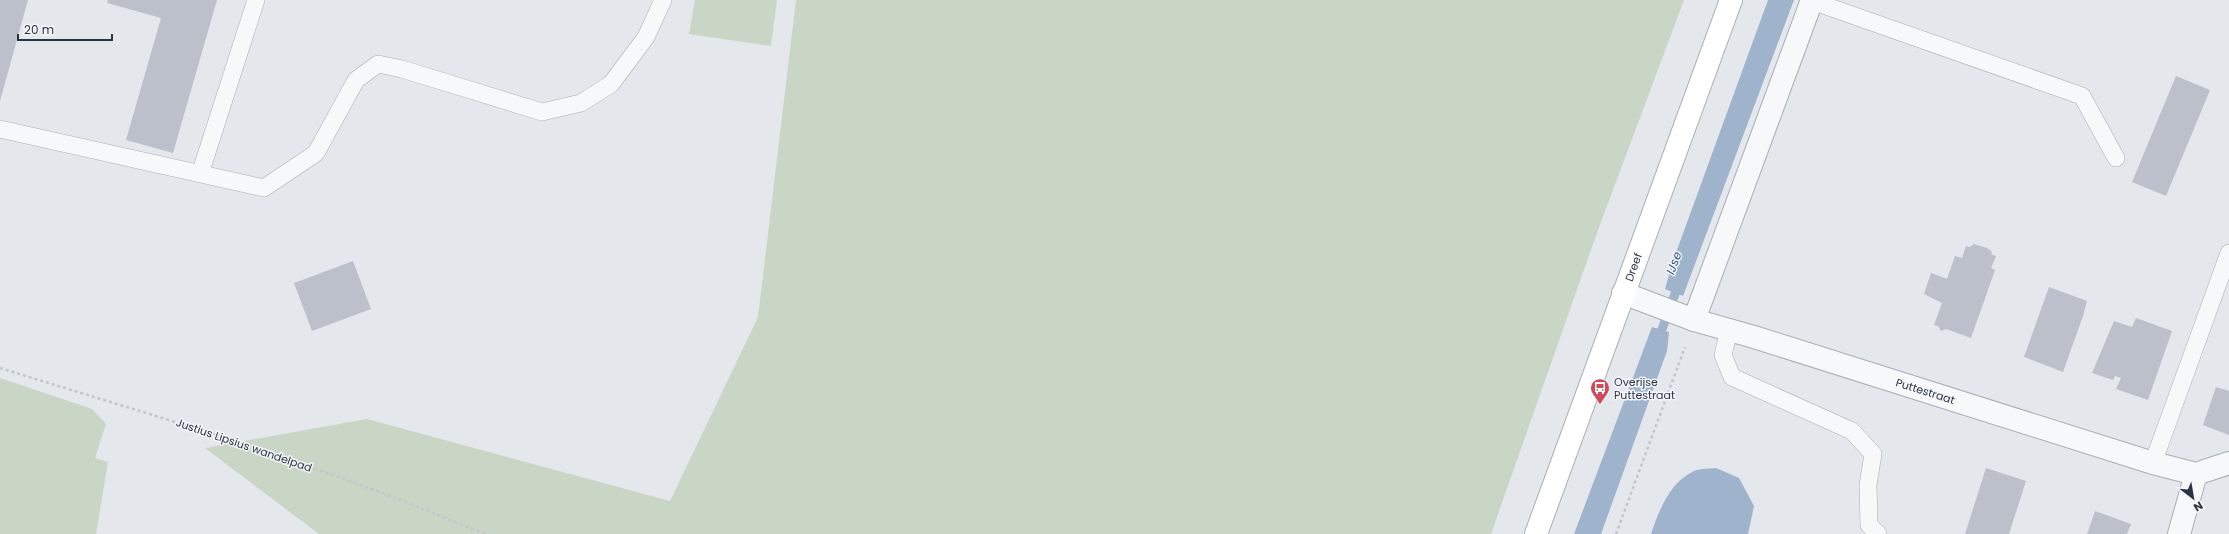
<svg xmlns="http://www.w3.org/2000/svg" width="2229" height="534" font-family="Poppins,sans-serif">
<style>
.green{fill:#c9d6c5}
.water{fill:#9fb4cc}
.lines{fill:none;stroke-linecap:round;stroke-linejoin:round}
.stream{stroke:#9fb4cc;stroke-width:9}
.building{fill:#bbc0ca}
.lane-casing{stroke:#a9aeb7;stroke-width:18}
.street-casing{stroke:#a9aeb7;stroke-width:24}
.secondary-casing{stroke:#a9aeb7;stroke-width:24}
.path{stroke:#c2c5cb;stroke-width:2.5;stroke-dasharray:3 3;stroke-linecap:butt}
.lane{stroke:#f7f8fa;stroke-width:17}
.street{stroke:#f7f8fa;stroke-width:22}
.secondary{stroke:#fff;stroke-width:22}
.labels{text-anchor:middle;stroke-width:3;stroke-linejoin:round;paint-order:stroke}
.street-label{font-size:11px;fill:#2b3445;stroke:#f4f6f9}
.poi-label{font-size:11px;fill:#2b3445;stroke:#f4f6f9;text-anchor:start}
.water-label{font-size:12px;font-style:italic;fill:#34527a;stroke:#f4f6f9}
</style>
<rect width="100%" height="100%" fill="#e4e7ec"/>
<path class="green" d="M695 0H777L771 46 689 34Z
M796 0H1684L1598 230 1491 534H319L205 448 367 419 670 501 758 317Z
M0 378 92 409 106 424 95 458 108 462 96 534H0Z"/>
<path class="water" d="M1768 0H1794L1683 296 1665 289 1673 261Z
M1652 327 1669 332 1667 351 1601 534H1574Z
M1716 468 1739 478 1754 506 1748 534H1651C1659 510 1670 482 1694 471 1700 468 1710 469 1716 468Z"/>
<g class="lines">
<path class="stream" d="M1658 340 1679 283"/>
</g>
<path class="building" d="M0 0H28L0 101Z
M108 0H217L173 153 126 140 161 18 107 3Z
M2176 76 2210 90 2166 196 2132 182Z
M1974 244 1987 248 1992 252 1991 254 1996 256 1991 268 1995 270 1971 338 1946 329 1941 331 1938 326 1934 325 1942 303 1924 294 1931 273 1947 279 1955 256 1962 258 1966 246 1970 247Z
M353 261 371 309 312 331 294 283Z
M2049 287 2087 301 2083 316 2063 372 2024 357Z
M2136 318 2172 331 2148 400 2116 389 2121 378 2115 376 2113 380 2092 373 2114 321 2132 327Z
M2216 387 2229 391V435L2203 425Z
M1986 468 2026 481 2009 534H1965Z
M2095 511 2131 524 2127 534H2087Z"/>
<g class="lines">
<defs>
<path id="lane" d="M1812 1 2082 96 2116 158
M0 129 264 188 316 153 356 80 378 64 402 69 542 112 581 103 611 84 646 37 663 0
M200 174 256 0
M1729 330 1723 355 1732 377 1852 431 1873 454 1868 485 1869 525 1878 534
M2153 463 2229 253"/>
<g id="street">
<path id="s1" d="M1623 293 1694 320 1754 337 2153 463 2196 474 2229 463"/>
<path d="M1694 320 1812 0"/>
<path d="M2179 534 2196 474"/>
</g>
<g id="secondary">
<path id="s2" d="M1536 534 1731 0"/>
</g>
</defs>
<use href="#lane" class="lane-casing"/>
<use href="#street" class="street-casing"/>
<use href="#secondary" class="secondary-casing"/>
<path class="path" d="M0 368 250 445 388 495 485 534
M1616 534 1685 347"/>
<use href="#lane" class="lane"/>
<use href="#street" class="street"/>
<use href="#secondary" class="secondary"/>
</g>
<defs>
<symbol id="bus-pin" viewBox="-11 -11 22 30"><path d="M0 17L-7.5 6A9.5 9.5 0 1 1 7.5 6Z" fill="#d1495b" stroke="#f4f6f9"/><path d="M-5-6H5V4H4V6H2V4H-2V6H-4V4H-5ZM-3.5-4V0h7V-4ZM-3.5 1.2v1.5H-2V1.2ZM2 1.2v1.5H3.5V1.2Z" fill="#fff"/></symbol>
</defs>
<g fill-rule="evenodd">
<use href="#bus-pin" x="1589" y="377" width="22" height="30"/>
</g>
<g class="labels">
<g class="street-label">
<text dy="4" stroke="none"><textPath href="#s2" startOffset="284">Dreef</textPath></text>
<text dy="4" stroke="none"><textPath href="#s1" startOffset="318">Puttestraat</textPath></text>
<text transform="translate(244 445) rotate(19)" y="4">Justius Lipsius wandelpad</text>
</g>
<g class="poi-label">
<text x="1614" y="386">Overijse<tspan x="1614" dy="13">Puttestraat</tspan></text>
</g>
<g class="water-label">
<text transform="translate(1674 263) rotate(-70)" y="4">IJse</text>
</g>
</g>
<g transform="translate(2193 498) rotate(149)" stroke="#f4f6f9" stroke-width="3" paint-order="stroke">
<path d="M0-3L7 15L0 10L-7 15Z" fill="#2b3445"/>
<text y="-6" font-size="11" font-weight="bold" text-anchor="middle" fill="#2b3445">N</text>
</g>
<path d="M18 34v6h94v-6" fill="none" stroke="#2b3445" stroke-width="2"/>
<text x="24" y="34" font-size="12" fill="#2b3445" stroke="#f4f6f9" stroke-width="3" paint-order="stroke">20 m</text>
</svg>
